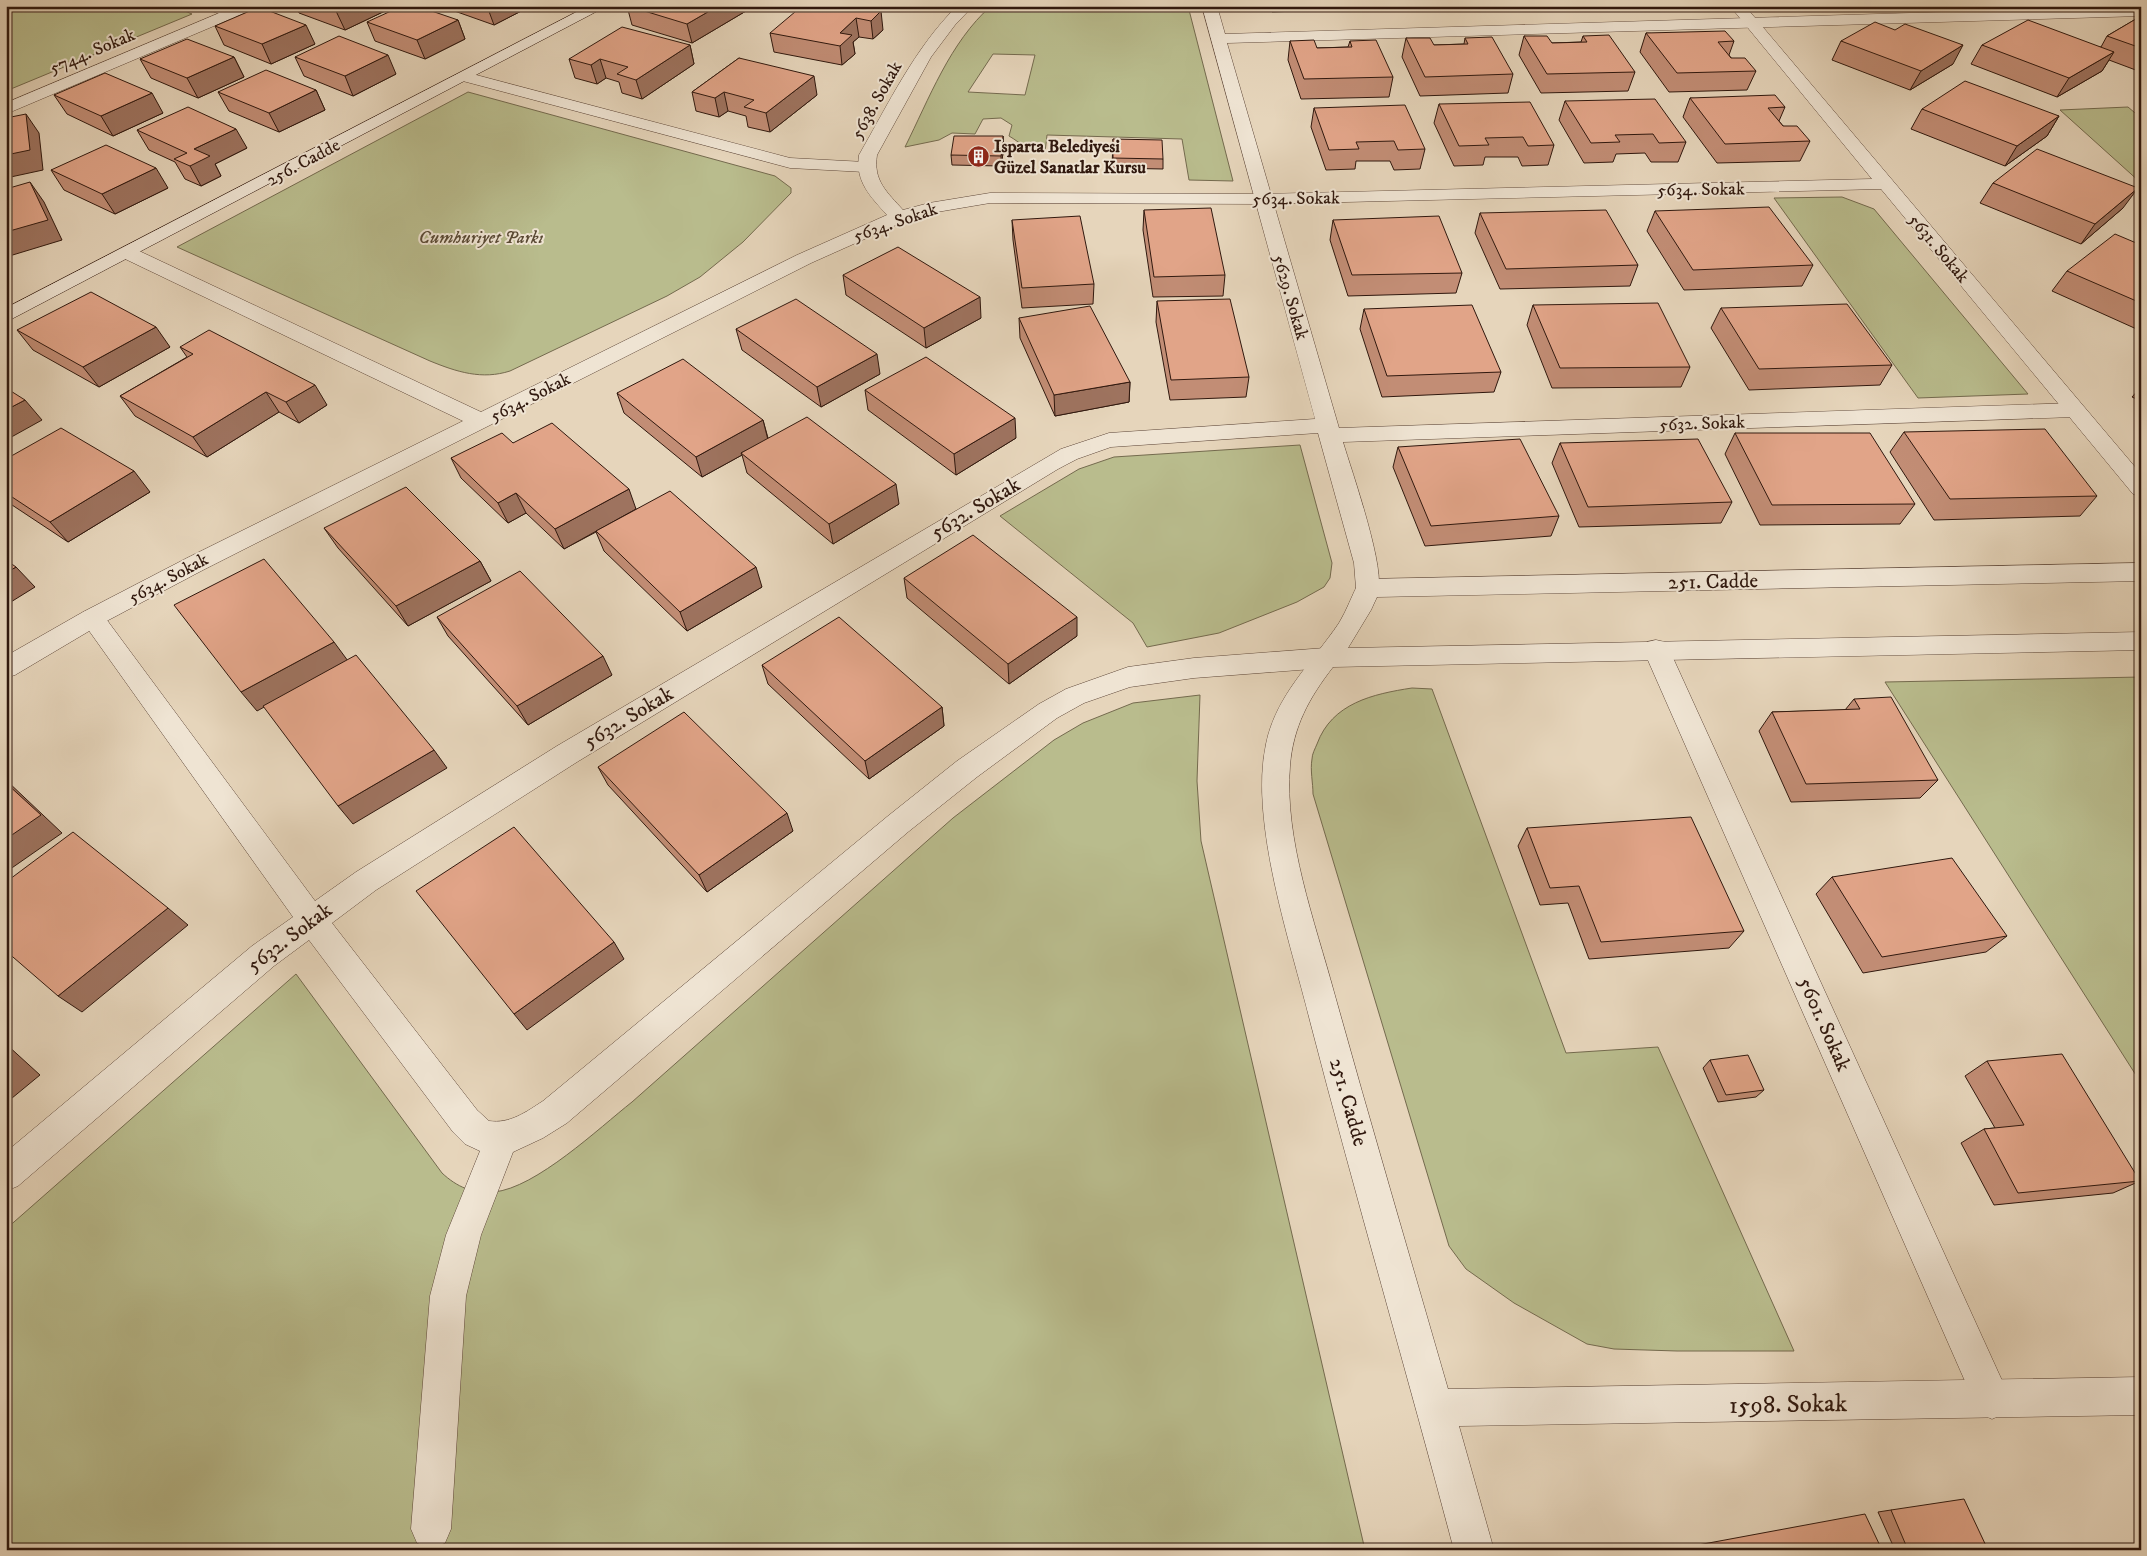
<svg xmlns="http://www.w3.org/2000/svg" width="2147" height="1556" font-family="'IM FELL DW Pica',serif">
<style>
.green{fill:#b9bc8d;stroke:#746a4e;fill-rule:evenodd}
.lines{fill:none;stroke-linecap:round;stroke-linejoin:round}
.lane-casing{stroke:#5e4739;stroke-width:1}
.street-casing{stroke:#5e4739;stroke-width:1}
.secondary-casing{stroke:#30180e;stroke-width:1}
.lane{fill:#efe4d3;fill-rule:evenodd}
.street{fill:#efe4d3;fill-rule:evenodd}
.secondary{fill:#efe4d3;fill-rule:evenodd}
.wall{fill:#c28d75;stroke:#30180e}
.shaded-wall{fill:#9e735f;stroke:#30180e}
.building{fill:#e1a488;stroke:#30180e}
.labels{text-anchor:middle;stroke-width:4;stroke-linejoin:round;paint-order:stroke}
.far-street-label{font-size:18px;fill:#30180e;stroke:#efe4d3}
.far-poi-label{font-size:18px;font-weight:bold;fill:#30180e;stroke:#efe4d3;text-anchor:start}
.far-park-label{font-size:18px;font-style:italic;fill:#594934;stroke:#efe4d3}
.street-label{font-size:21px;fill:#30180e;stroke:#efe4d3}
.near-street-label{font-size:25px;fill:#30180e;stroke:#efe4d3}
</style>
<rect width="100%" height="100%" fill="#e6d5bb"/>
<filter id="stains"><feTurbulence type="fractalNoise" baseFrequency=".004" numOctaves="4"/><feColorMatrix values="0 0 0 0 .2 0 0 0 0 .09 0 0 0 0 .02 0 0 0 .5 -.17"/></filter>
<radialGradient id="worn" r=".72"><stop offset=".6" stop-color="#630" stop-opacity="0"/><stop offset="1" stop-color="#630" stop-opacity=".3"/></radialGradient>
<path class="green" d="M6 6H173L192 14 6 91Z
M991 6H1188L1233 181 1189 180 1182 139 1047 135 1045 153C1028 153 1023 144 1009 136L1012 125 1001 118 983 119 975 134 952 133 939 140 905 147C929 99 950 42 991 6ZM993 54 1035 55 1025 95 968 92Z
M468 92 775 176 791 188V193L743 242 700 277 667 296 510 371C482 380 457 372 430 361L177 247Z
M2128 107 2141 118V183L2060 110Z
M1842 197 1874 209 2028 394 1918 398 1774 198Z
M1300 445 1332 563 1330 578 1324 587 1297 602 1219 633 1147 647 1133 623 1000 516 1079 469 1114 457Z
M2141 677V1083L1885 682Z
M1412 688 1432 689 1566 1053 1658 1047 1794 1351H1677L1614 1349 1587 1344 1514 1303 1466 1269 1449 1246 1313 794C1313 783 1310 770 1312 759 1312 754 1315 749 1317 744 1332 703 1373 694 1412 688Z
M1200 695 1197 781 1201 841 1365 1550H6V1229L296 974 442 1173C457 1187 473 1194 494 1192 536 1188 599 1128 632 1102L953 818 1054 740 1083 723 1133 703Z"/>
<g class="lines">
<defs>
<path id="lane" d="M205 6H226L240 14 232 19 207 9Z
M1202 6H1217L1225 34 2141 6V16L1227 43 1339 428 2074 403 2082 405 2085 410 2082 415 2074 417 1343 442C1351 469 1388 574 1377 594L1368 597 1359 594 1356 588 1354 563 1318 433 1111 447 1077 459 1058 469 577 762 376 890 332 923 477 1110 489 1121C510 1124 526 1112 543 1101L888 816 957 761 1039 704 1066 689 1128 667 1194 658 1325 648 1334 651 1338 658 1334 665 1325 668 1194 678 1130 687 1084 703 1057 718 977 777 908 832 567 1123 543 1138 513 1152 481 1235 466 1296 451 1529 445 1543 431 1549 417 1543 411 1529 430 1296 446 1235 480 1151 465 1144 453 1132 309 940 274 966 18 1186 6 1191V1152L252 946 293 917 80 618 83 612 92 609 101 612 315 901 356 872 557 746 1061 449 1109 433 1315 419Z
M465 72 790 158 865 162 871 163 874 167 871 171 865 172 790 168 459 80 457 77 459 74Z
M1656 640 1665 642 1669 649 2005 1387 2011 1400 2005 1413 1992 1419 1979 1413 1643 649 1647 642Z"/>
<path id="street" d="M236 6H256L254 9 6 114V103Z
M957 6H973L955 25 931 57 877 155C873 181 887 192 903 210L929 203 990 193 1264 194 1872 179 1730 6H1745L2141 474V497L2133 494 1881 189 1264 204 990 203 931 213 905 221 811 263 203 570 101 624 15 675 6 678V656L83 612 187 558 463 421 121 257 119 253 121 249H135L481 412 797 255 887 215C871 197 855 182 859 155 889 103 914 49 957 6Z
M2141 563V581L1377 597 1371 610 1348 648 2141 632V650L1333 667C1309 698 1293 727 1290 766 1284 839 1315 922 1334 992 1371 1125 1410 1257 1448 1389L2141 1377V1415L1459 1426 1494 1550H1454C1407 1373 1356 1198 1310 1021 1291 944 1249 822 1266 744 1276 695 1312 663 1339 623 1347 610 1352 595 1359 582L1368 579Z"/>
<path id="secondary" d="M588 6H607L6 322V308Z"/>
</defs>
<use href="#lane" class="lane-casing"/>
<use href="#street" class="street-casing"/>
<use href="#secondary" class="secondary-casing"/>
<use href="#lane" class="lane"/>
<use href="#street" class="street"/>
<use href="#secondary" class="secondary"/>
</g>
<path class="wall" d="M296 6H383L385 11 345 30 299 13Z
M445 6H531L494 25 446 8Z
M627 6H745L746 11 692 43 632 25Z
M855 6 883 30 873 39 859 37 853 42 855 54 842 65 774 52 770 33Z
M1270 6H1298L1297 11 1272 12Z
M1328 6H1353L1352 10 1330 11Z
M1384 6H1406L1384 7Z
M2141 16V72L2109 60 2102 71 2057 97 1971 64 1982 45 2101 47 2107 36Z
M458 20 465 39 425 59 375 41 367 22Z
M215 26 315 44 271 64 224 45Z
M1646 33 1734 41 1729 55 1731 58 1756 71 1747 90 1669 92 1640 52Z
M1524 36 1552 43 1581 42 1583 36 1635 72 1628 91 1541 93 1519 55Z
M1406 38 1434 45 1464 44 1465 38 1513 74 1508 93 1420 96 1402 57Z
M1290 41 1317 48 1348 47 1350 41 1393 77 1389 97 1301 99 1288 60Z
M1841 41 1953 64 1910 90 1832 60Z
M690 45 694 64 642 99 622 93 619 82 606 78 597 84 575 78 569 59Z
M234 57 244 77 198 98 151 78 140 59Z
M295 57 396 74 353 96 304 76Z
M739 58 817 95 770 132 748 127 746 116 728 111 719 117 696 111 692 92Z
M316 90 325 110 279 132 229 111 218 92Z
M54 95 163 113 113 136 67 114Z
M1690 98 1785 107 1779 121 1783 126 1810 141 1800 161 1717 163 1683 117Z
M1565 101 1686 142 1678 162H1651L1645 153 1616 154 1613 162 1584 163 1559 120Z
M1439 104 1554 145 1548 165 1522 166 1518 157H1485L1483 165 1454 166 1434 123Z
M1314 108 1425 149 1420 169 1394 170 1390 161H1356L1355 169 1326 170 1311 127Z
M1922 109 2059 116 2047 136 2005 166 1911 129Z
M137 130 247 148 215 164 221 176 201 186 185 179 175 162 149 150Z
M1113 139 1163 159V169L1112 168Z
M1004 147 1001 166 952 165 951 155Z
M51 170 168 188 115 214 64 190Z
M1993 183 2123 208 2081 244 1980 203Z
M1144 210 1225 275 1223 296 1153 297 1143 230Z
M1655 211 1813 265 1802 286 1684 290 1647 231Z
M1480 213 1638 265 1630 286 1500 289 1475 233Z
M1012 220 1094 284 1093 304 1022 308 1013 240Z
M1333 220 1462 273 1456 293 1348 296 1330 240Z
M2141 245V331L2052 291 2067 271Z
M843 275 981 318 926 348 846 295Z
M1157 301 1249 377 1246 397 1170 400 1156 322Z
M1533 305 1690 367 1681 387 1552 388 1527 325Z
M1721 308 1892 365 1880 385 1749 390 1711 328Z
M1364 309 1501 372 1494 392 1382 397 1360 329Z
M1019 318 1130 382 1129 402 1055 416 1020 338Z
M736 329 880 374 821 407 742 350Z
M17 330 170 347 99 387 33 350Z
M180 347 327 405 299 423 279 412 207 457 135 416 120 396 187 357Z
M2141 387V401L2132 397Z
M865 390 1016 438 956 475 868 410Z
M617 393 763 420 768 438 899 504 833 544 747 473 742 455 702 477 624 413Z
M1904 432 2097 496 2080 516 1934 520 1890 452Z
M1735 433 1915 504 1900 524 1760 525 1725 454Z
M513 443 636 509 762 587 687 631 604 551 596 532 564 549 526 513 508 523 461 478 451 458Z
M1560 443 1732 502 1721 523 1579 527 1552 463Z
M1398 447 1559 516 1551 536 1425 546 1393 467Z
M6 459 150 492 68 542 6 501Z
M324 528 480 561 491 581 408 626 338 548Z
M904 578 1077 636 1009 684 907 598Z
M437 617 612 675 528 725 448 636Z
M762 665 942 707 944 726 869 779 768 684Z
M1854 699 1938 780 1920 798 1791 802 1759 731 1772 712 1845 710Z
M598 767 793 831 707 892 608 785Z
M1527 828 1744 931 1729 948 1589 959 1568 903 1540 905 1518 846Z
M1832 877 2007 936 1986 952 1863 973 1816 894Z
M1710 1060 1764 1090 1756 1097 1718 1102 1703 1068Z
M1987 1061 2140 1181 2113 1193 1994 1205 1961 1143 1984 1129 1995 1128 1965 1076Z
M1891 1510 1988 1550H1895L1878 1512Z"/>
<path class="shaded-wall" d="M347 6H383L385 11 345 30 336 11Z
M487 6H531L494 25Z
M718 6H745L746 11 692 43 687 24Z
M881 11 883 30 873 39 871 21Z
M856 18 859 37 853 42 855 54 842 65 840 46V33Z
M458 20 465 39 425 59 417 40Z
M306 25 315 44 271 64 262 44Z
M690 45 694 64 642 99 636 80Z
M1963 45 1953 64 1910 90 1921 71Z
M2114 52 2102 71 2057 97 2069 78Z
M388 55 396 74 353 96 345 76Z
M234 57 244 77 198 98 187 78Z
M600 59 606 78 597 84 591 65Z
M814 76 817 95 770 132 766 113Z
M316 90 325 110 279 132 269 113Z
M724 92 728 111 719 117 715 98Z
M152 93 163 113 113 136 101 116Z
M26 114 39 133 43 170 6 178V155Z
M2059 116 2047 136 2005 166 2017 146Z
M236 129 247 148 215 164 221 176 201 186 190 166 194 149Z
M1003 136 1004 147 1001 166V156Z
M156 168 168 188 115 214 102 194Z
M30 182 44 202 62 240 6 257V232Z
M2138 188 2123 208 2081 244 2095 224Z
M980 297 981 318 926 348 924 328Z
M156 327 170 347 99 387 83 367Z
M877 354 880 374 821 407 817 387Z
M1130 382 1129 402 1055 416 1054 395Z
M315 385 327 405 299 423 286 402Z
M266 392 279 412 207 457 193 437Z
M25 400 42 420 6 440V410Z
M1015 418 1016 438 956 475 954 454Z
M763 420 768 440 741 453 742 455 702 477 696 457Z
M134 471 150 492 68 542 50 522Z
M896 484 899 504 833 544 829 524Z
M629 489 636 509 564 549 555 529Z
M516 493 526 513 508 523 498 503Z
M480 561 491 581 408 626 396 606Z
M16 567 35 587 6 605V573Z
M756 567 762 587 687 631 680 612Z
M1077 617V636L1009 684 1008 664Z
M334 642 348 661 257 711 241 692Z
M603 656 612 675 528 725 517 706Z
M942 707 944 726 869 779 865 761Z
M434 750 447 768 353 824 338 806Z
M6 780 62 833 6 872Z
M787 813 793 831 707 892 699 875Z
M168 908 188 925 82 1012 58 996Z
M614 942 624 959 527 1030 514 1014Z
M6 1044 40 1075 6 1103Z"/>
<path class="building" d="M323 6H347L336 11Z
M402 6H417L458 20 417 40 367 22Z
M628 6H718L687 24Z
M802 6H855L881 11 871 21 856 18 840 33 852 35 840 46 770 33Z
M259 7 306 25 262 44 215 26Z
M2141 16V48L2107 36Z
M2028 20 2114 52 2069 78 1982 45Z
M1875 22 1895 30 1905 24 1963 45 1921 71 1841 41Z
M622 27 690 45 636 80 617 74 628 67 600 59 591 65 569 59Z
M1725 31 1734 41 1718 42 1731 58H1745L1756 71 1677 73 1646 33Z
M1609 35 1635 72 1547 74 1524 36H1547L1552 43 1587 42 1583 36Z
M339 36 388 55 345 76 295 57Z
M1492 37 1513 74 1425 77 1406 38H1430L1434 45 1468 44 1465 38Z
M187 39 234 57 187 78 140 59Z
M1314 40 1317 48 1352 47 1350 41 1376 40 1393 77 1304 79 1290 41Z
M739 58 814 76 766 113 744 107 754 100 724 92 715 98 692 92Z
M266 70 316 90 269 113 218 92Z
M105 73 152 93 101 116 54 95Z
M1965 81 2059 116 2017 146 1922 109Z
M1775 95 1785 107 1768 108 1783 126H1797L1810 141 1725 144 1690 98Z
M1655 99 1686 142 1659 143 1653 134 1615 135 1620 142 1591 143 1565 101Z
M1530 102 1554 145 1528 146 1523 137 1485 138 1489 145 1459 146 1439 104Z
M1405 105 1425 149 1398 150 1394 141 1356 142 1359 149 1329 150 1314 108Z
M188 107 236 129 194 149 210 156 190 166 174 159 187 153 137 130Z
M26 114 30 150 6 155V118Z
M954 136H1003L1001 156 951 155Z
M1113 139 1162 140 1163 159 1113 158Z
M106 145 156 168 102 194 51 170Z
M2037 149 2138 188 2095 224 1993 183Z
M30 182 48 220 6 232V189Z
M1769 207 1813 265 1693 270 1655 211Z
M1211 208 1225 275 1154 277 1144 210Z
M1606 210 1638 265 1506 269 1480 213Z
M1080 216 1094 284 1022 288 1012 220Z
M1439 216 1462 273 1352 275 1333 220Z
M2115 234 2141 245V303L2067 271Z
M898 247 980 297 924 328 843 275Z
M91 292 156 327 83 367 17 330Z
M796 299 877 354 817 387 736 329Z
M1230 299 1249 377 1171 380 1157 301Z
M1658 303 1690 367 1560 368 1533 305Z
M1847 304 1892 365 1759 369 1721 308Z
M1472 305 1501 372 1387 376 1364 309Z
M1090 306 1130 382 1054 395 1019 318Z
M209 330 315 385 286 402 266 392 193 437 120 396 193 354 180 347Z
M926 357 1015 418 954 454 865 390Z
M683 359 763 420 696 457 617 393Z
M6 388 25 400 6 410Z
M807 417 896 484 829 524 741 453Z
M552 423 629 489 555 529 516 493 498 503 451 458 502 433 513 443Z
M61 428 134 471 50 522 6 493V459Z
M2045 429 2097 496 1950 499 1904 432Z
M1735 433H1870L1915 504 1772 505Z
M1520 439 1559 516 1431 526 1398 447Z
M1698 439 1732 502 1588 507 1560 443Z
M406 487 480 561 396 606 324 528Z
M670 491 756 567 680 612 596 531Z
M973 535 1077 617 1008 664 904 578Z
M264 559 334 642 241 692 174 605Z
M6 560 16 567 6 573Z
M520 571 603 656 517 706 437 617Z
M839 617 942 707 865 761 762 665Z
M356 655 434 750 338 806 263 706Z
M1891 697 1938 780 1806 784 1772 712 1860 709 1854 699Z
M684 712 787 813 699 875 598 767Z
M6 783 41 815 6 839Z
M1691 817 1744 931 1601 942 1579 886 1550 888 1527 828Z
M514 827 614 942 514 1014 416 891Z
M73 832 168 908 58 996 6 951V882Z
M1952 858 2007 936 1882 957 1832 877Z
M2062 1054 2140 1181 2018 1193 1984 1129 2024 1125 1987 1061Z
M1748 1055 1764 1090 1726 1095 1710 1060Z
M1964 1499 1988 1550H1908L1891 1510Z
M1865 1514 1882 1550H1671Z"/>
<defs>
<symbol id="building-disc" viewBox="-11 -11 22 22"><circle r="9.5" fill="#8f2418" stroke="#efe4d3"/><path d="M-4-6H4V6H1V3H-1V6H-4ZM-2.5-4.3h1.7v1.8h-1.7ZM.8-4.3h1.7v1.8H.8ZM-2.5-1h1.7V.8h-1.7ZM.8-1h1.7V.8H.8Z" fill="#fff"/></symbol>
</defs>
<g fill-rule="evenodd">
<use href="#building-disc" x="966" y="144" width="25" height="25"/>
</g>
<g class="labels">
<g class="far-street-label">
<text transform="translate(92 51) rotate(-23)" y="6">5744. Sokak</text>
<text transform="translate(876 100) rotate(-61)" y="6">5638. Sokak</text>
<text transform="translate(303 162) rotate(-28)" y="6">256. Cadde</text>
<text transform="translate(1701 189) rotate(-1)" y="6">5634. Sokak</text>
<text transform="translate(1296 198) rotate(-1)" y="6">5634. Sokak</text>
<text transform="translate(895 222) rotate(-19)" y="6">5634. Sokak</text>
<text transform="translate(1939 248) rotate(50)" y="6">5631. Sokak</text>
<text transform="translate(1291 297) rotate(74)" y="6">5629. Sokak</text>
<text transform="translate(530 397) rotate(-27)" y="6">5634. Sokak</text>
<text transform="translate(1702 423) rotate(-2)" y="6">5632. Sokak</text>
<text transform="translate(168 578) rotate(-28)" y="6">5634. Sokak</text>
</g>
<g class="far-poi-label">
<text x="994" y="152">Isparta Belediyesi<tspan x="994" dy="21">Güzel Sanatlar Kursu</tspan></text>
</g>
<g class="far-park-label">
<text x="481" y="243">Cumhuriyet Parkı</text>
</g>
<g class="street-label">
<text transform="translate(975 508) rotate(-31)" y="7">5632. Sokak</text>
<text transform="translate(1713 581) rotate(-1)" y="7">251. Cadde</text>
<text transform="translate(628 717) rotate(-31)" y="7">5632. Sokak</text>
<text transform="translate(289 937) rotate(-37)" y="7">5632. Sokak</text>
<text transform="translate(1825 1024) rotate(66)" y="7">5601. Sokak</text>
<text transform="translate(1349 1102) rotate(74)" y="7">251. Cadde</text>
</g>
<g class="near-street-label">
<text transform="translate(1788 1403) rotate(-1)" y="9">1598. Sokak</text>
</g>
</g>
<rect width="2147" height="1556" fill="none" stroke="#e6d5bb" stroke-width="25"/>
<rect x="8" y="8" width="2132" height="1541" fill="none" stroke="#30180e" stroke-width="2.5"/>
<rect x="12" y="12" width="2122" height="1531" fill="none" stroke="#30180e"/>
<rect width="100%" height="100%" filter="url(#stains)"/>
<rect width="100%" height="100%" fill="url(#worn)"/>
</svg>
